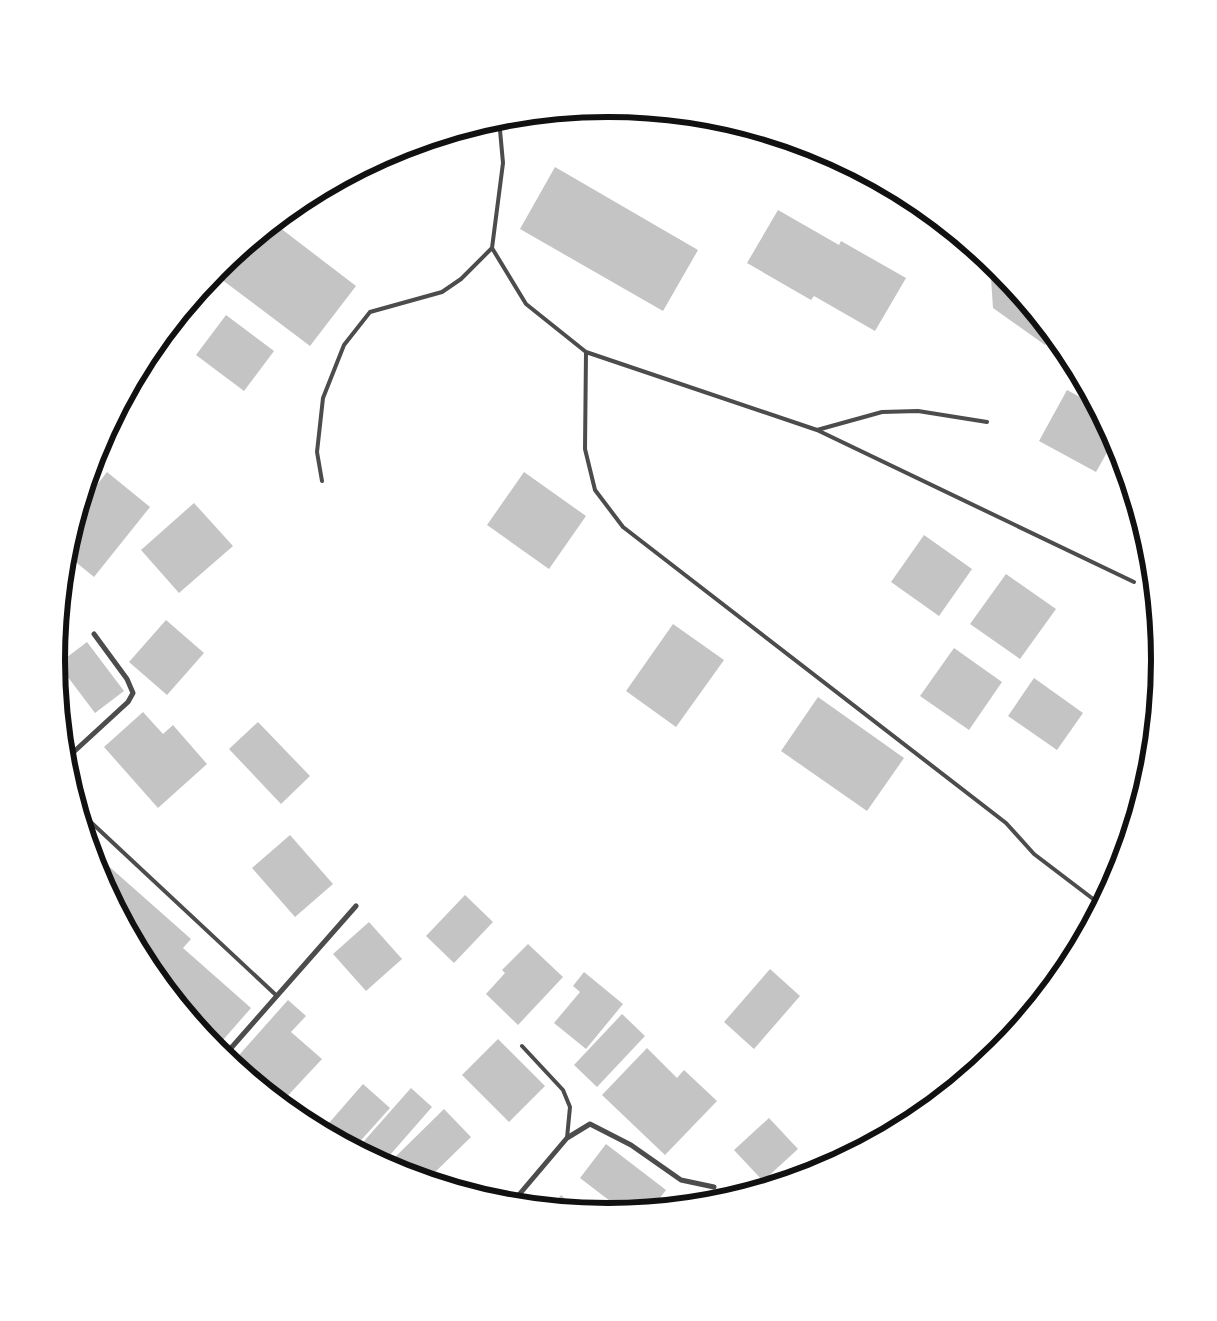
<svg xmlns="http://www.w3.org/2000/svg" width="1217" height="1321" font-family="Figtree,sans-serif">
<style>
.building{fill:#c4c4c4}
.lines{fill:none;stroke-linecap:round;stroke-linejoin:round}
.service{stroke:#4c4c4c;stroke-width:4}
.minor{stroke:#4c4c4c;stroke-width:5}
.rim{fill:none;stroke:#111;stroke-width:6}
</style>
<rect width="100%" height="100%" fill="#fff"/>
<path class="building" d="M555 167 698 250 663 311 520 229Z
M778 210 839 245 841 241 906 278 875 331 814 296 811 300 747 263Z
M275 224 356 286 310 346 221 279 244 249Z
M990 263 999 270 1054 337 1045 345 993 308Z
M226 315 274 351 244 391 196 355Z
M1067 390 1095 405 1114 440 1096 472 1039 441Z
M94 463 101 470 88 483Z
M107 472 150 507 94 577 67 555V552L82 504Z
M524 472 586 516 549 569 487 525Z
M194 503 233 546 179 593 141 550Z
M924 535 972 569 939 616 891 582Z
M1006 574 1056 609 1020 659 970 624Z
M166 620 204 653 167 695 129 662Z
M673 624 724 660 676 727 626 691Z
M87 642 124 691 95 713 58 664Z
M954 648 1002 682 969 730 920 696Z
M1034 678 1083 713 1057 750 1008 716Z
M818 697 904 758 867 811 781 751Z
M143 712 163 734 173 725 207 764 158 808 104 747Z
M258 722 310 776 281 804 229 749Z
M290 835 333 884 295 917 252 868Z
M104 862 191 939 183 948 251 1008 216 1048 149 967 98 872Z
M465 895 493 922 454 963 426 936Z
M369 922 402 959 366 991 333 954Z
M528 944 563 977 518 1025 486 994 505 973 502 970Z
M770 969 800 996 754 1049 724 1022Z
M584 972 623 1004 586 1049 554 1023 580 992 573 986Z
M288 1000 306 1016 291 1032 322 1059 281 1103 232 1063Z
M622 1014 645 1036 597 1087 574 1065Z
M498 1039 545 1086 509 1122 462 1075Z
M647 1048 677 1078 684 1070 717 1101 665 1155 602 1095Z
M363 1084 390 1108 354 1148 322 1131Z
M411 1088 432 1107 383 1163 357 1149Z
M444 1109 471 1137 427 1180 387 1165Z
M769 1118 798 1149 763 1181 734 1150Z
M606 1144 666 1190 652 1208 623 1211 580 1178Z
M744 1185 753 1191 736 1196Z
M561 1195 578 1210 551 1207Z"/>
<g class="lines">
<path class="service" d="M499 119 503 163 492 248 526 304 586 352 817 430 1134 582
M586 352 585 449 595 490 623 527 1006 823 1034 854 1101 905
M817 430 882 412 918 411 987 422
M322 481 317 452 323 398 344 345 370 312 442 292 461 279 492 248
M80 812 277 996
M522 1046 563 1090 570 1107 567 1138"/>
<path class="minor" d="M66 759 128 702 133 693 127 679 94 634
M224 1056 356 906
M512 1203 567 1138 590 1124 631 1145 681 1180 714 1187"/>
</g>
<path d="M0 0H1217V1321H0ZM65 660a543 543 0 1 1 1086 0a543 543 0 1 1-1086 0Z" fill="#fff" fill-rule="evenodd"/>
<path class="rim" d="M65 660a543 543 0 1 1 1086 0a543 543 0 1 1-1086 0Z"/>
</svg>
